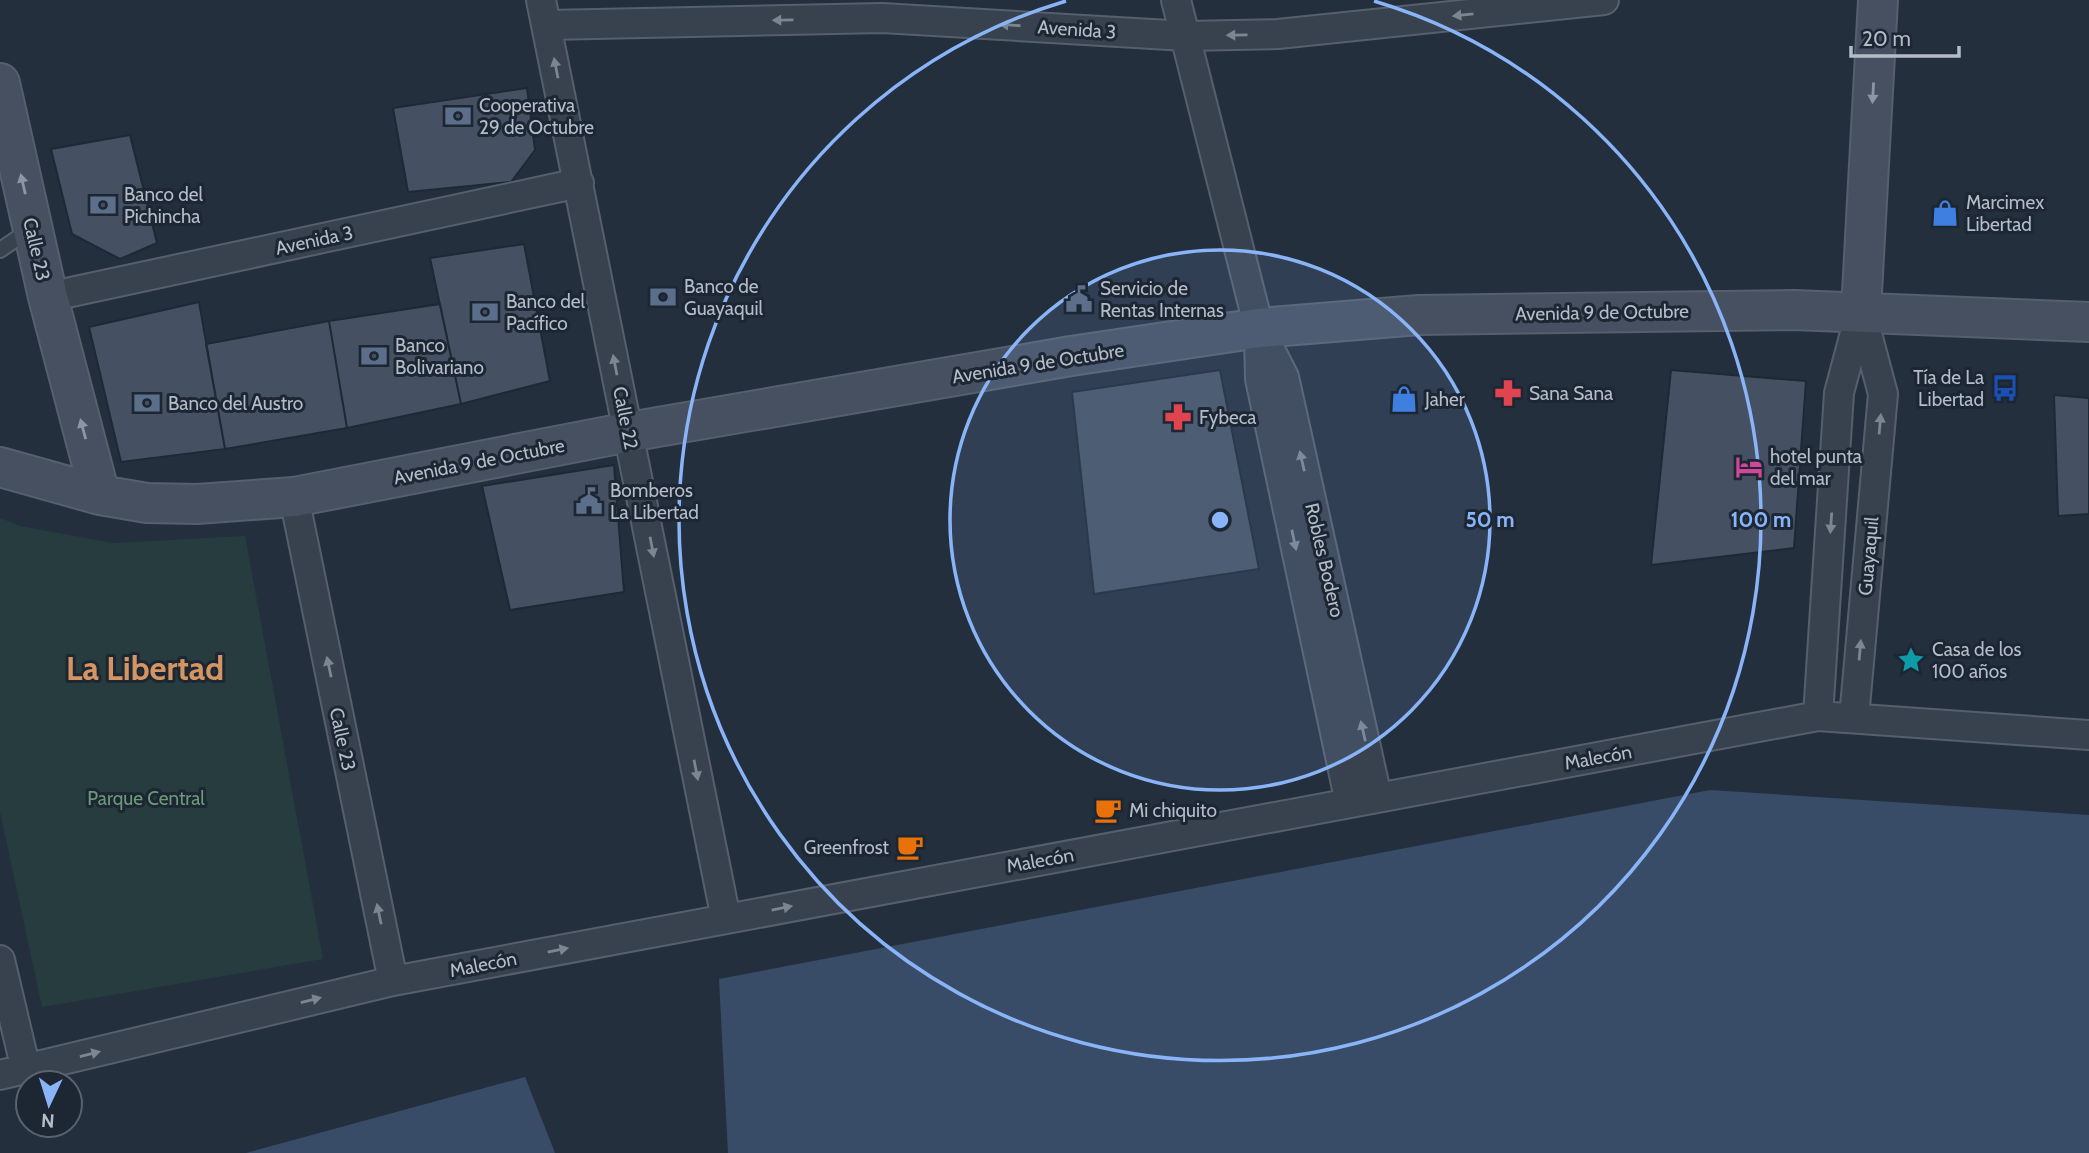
<svg xmlns="http://www.w3.org/2000/svg" width="2089" height="1153" font-family="Cabin,sans-serif">
<style>
.green{fill:#263c3f}
.water{fill:#394c67}
.building{fill:#455162;stroke:#1f2835;stroke-width:2}
.lines{fill:none;stroke-linecap:round;stroke-linejoin:round}
.lane-casing{stroke:#565f6c;stroke-width:18}
.street-casing{stroke:#565f6c;stroke-width:32}
.secondary-casing{stroke:#565f6c;stroke-width:42}
.lane{stroke:#38414e;stroke-width:14}
.street{stroke:#38414e;stroke-width:28}
.secondary{stroke:#465061;stroke-width:38}
.oneway{fill:#7c8592}
.oneway2{fill:#8e96a5}
.ring{fill:none;stroke:#8ab4f8;stroke-width:3.5}
.labels{text-anchor:middle;stroke-width:6;stroke-linejoin:round;paint-order:stroke}
.street-label{font-size:19px;fill:#b4bcc9;stroke:#1d2633}
.poi-label{font-size:19px;fill:#b4bcc9;stroke:#1d2633;text-anchor:start}
.park-label{font-size:19px;fill:#6b9a76;stroke:#1d2633}
.town-label{font-size:33px;font-weight:bold;fill:#d59563;stroke:#1d2633}
.centre{fill:#8ab4f8;stroke:#1d2633;stroke-width:3.5}
.ring-label{font-size:21px;text-anchor:middle;font-weight:bold;fill:#8ab4f8;stroke:#1d2633;stroke-width:6;stroke-linejoin:round;paint-order:stroke}
</style>
<rect width="100%" height="100%" fill="#242f3e"/>
<path class="green" d="M0 518 20 526 113 543 245 536 323 959 42 1007 0 812Z"/>
<path class="water" d="M1710 790 2089 815V1153H728L719 979Z
M525 1077 555 1153H246Z"/>
<path class="building" d="M527 88 535 150 511 182 408 192 393 108Z
M130 135 157 243 120 259 72 234 51 149Z
M524 244 550 381 461 404 430 258Z
M199 302 225 449 121 462 89 327Z
M440 304 461 404 347 428 329 321Z
M329 321 347 428 225 449 206 344Z
M1220 370 1259 569 1094 594 1072 392Z
M1671 370 1806 381 1794 548 1651 565Z
M2054 395 2089 398V514L2058 516Z
M614 465 624 592 510 610 482 486Z"/>
<g class="lines">
<defs>
<path id="lane" d="M0 250 31 229"/>
<path id="street" d="M541 0 726 919
M1176 0 1259 328 1284 377 1377 797
M547 25 882 18 1186 36 1278 34 1604 0
M48 297 579 183
M1259 334 1260 379 1350 803
M294 497 393 981
M1818 716 1839 393 1860 314
M1854 718 1883 394 1861 311
M0 960 26 1070
M0 1075 393 981 1818 716 2089 735"/>
<path id="secondary" d="M0 83 48 297 100 495
M1861 311 1878 0
M0 467 100 495 147 503 197 504 294 497 629 432 1071 356 1259 328 1419 315 1794 310 2089 322"/>
</defs>
<use href="#lane" class="lane-casing"/>
<use href="#street" class="street-casing"/>
<use href="#secondary" class="secondary-casing"/>
<use href="#lane" class="lane"/>
<use href="#street" class="street"/>
<use href="#secondary" class="secondary"/>
</g>
<defs><path id="oneway-solid" d="M-6-.8H1V-3.2L6.5 0L1 3.2V.8H-6Z" transform="scale(1.75)"/></defs>
<g class="oneway">
<use href="#oneway-solid" transform="translate(1463 15) rotate(174)"/>
<use href="#oneway-solid" transform="translate(783 20) rotate(179)"/>
<use href="#oneway-solid" transform="translate(1010 25) rotate(-176)"/>
<use href="#oneway-solid" transform="translate(1237 35) rotate(179)"/>
<use href="#oneway-solid" transform="translate(556 68) rotate(-101)"/>
<use href="#oneway-solid" transform="translate(615 365) rotate(-101)"/>
<use href="#oneway-solid" transform="translate(1880 424) rotate(-85)"/>
<use href="#oneway-solid" transform="translate(1302 461) rotate(-103)"/>
<use href="#oneway-solid" transform="translate(1831 523) rotate(94)"/>
<use href="#oneway-solid" transform="translate(1294 540) rotate(78)"/>
<use href="#oneway-solid" transform="translate(652 547) rotate(79)"/>
<use href="#oneway-solid" transform="translate(1860 650) rotate(-85)"/>
<use href="#oneway-solid" transform="translate(329 667) rotate(-102)"/>
<use href="#oneway-solid" transform="translate(1363 731) rotate(-103)"/>
<use href="#oneway-solid" transform="translate(696 770) rotate(79)"/>
<use href="#oneway-solid" transform="translate(782 908) rotate(-11)"/>
<use href="#oneway-solid" transform="translate(379 914) rotate(-102)"/>
<use href="#oneway-solid" transform="translate(558 950) rotate(-11)"/>
<use href="#oneway-solid" transform="translate(311 1000) rotate(-14)"/>
<use href="#oneway-solid" transform="translate(90 1054) rotate(-14)"/>
</g>
<g class="oneway2">
<use href="#oneway-solid" transform="translate(1873 93) rotate(93)"/>
<use href="#oneway-solid" transform="translate(23 184) rotate(-103)"/>
<use href="#oneway-solid" transform="translate(83 429) rotate(-105)"/>
</g>
<circle cx="1220" cy="520" r="270" fill="#8ab4f8" fill-opacity=".12"/>
<g class="ring">
<circle cx="1220" cy="520" r="270"/>
<path d="M1374 1A541 541 0 1 1 1066 1"/>
</g>
<defs>
<symbol id="bank-bare" viewBox="-9 -9 18 18"><path d="M-6-4H6V4H-6ZM0-2.3a2.3 2.3 0 1 0 0 4.6a2.3 2.3 0 1 0 0-4.6Z" fill="#5c6f8a" stroke="#1d2633" stroke-width="2.5" paint-order="stroke"/></symbol>
<symbol id="shop-bare" viewBox="-9 -9 18 18"><path d="M-5-2.5h2.3a2.7 3.5 0 0 1 5.4 0H5L5.5 6h-11ZM-1.5-2.5h3a1.5 2.3 0 0 0-3 0Z" fill="#3f7fe0" stroke="#1d2633" stroke-width="2.5" paint-order="stroke"/></symbol>
<symbol id="civic-bare" viewBox="-9 -9 18 18"><path d="M-.6-6.5H3V-4.5H.6V-3L4-1V1h2V6H-6V1h2V-1L-.6-3ZM-1.2 2.5V6h2.4V2.5Z" fill="#5c6f8a" stroke="#1d2633" stroke-width="2.5" paint-order="stroke"/></symbol>
<symbol id="bus-bare" viewBox="-9 -9 18 18"><path d="M-5-6H5V4H4V6H2V4H-2V6H-4V4H-5ZM-3.5-4V0h7V-4ZM-3.5 1.2v1.5H-2V1.2ZM2 1.2v1.5H3.5V1.2Z" fill="#1a4fb4" stroke="#1d2633" stroke-width="2.5" paint-order="stroke"/></symbol>
<symbol id="pharmacy-bare" viewBox="-9 -9 18 18"><path d="M-2-6h4v4h4v4h-4v4h-4v-4h-4v-4h4Z" fill="#e0444e" stroke="#1d2633" stroke-width="2.5" paint-order="stroke"/></symbol>
<symbol id="hotel-bare" viewBox="-9 -9 18 18"><path d="M-6-4.5h1.5V1H6V5H4.5V3h-9V5H-6ZM-4 0a1.8 1.8 0 1 1 3.6 0ZM.5 0V-2.5h3Q6-2.5 6 0Z" fill="#d1479c" stroke="#1d2633" stroke-width="2.5" paint-order="stroke"/></symbol>
<symbol id="sight-bare" viewBox="-9 -9 18 18"><path d="M0-6L1.8-2.2L6-1.7L2.9 1.2L3.7 5.4L0 3.3L-3.7 5.4L-2.9 1.2L-6-1.7L-1.8-2.2Z" fill="#0f9aa8" stroke="#1d2633" stroke-width="2.5" paint-order="stroke"/></symbol>
<symbol id="cafe-bare" viewBox="-9 -9 18 18"><path d="M-5.5-4.5H6V0H3Q3 3.5 0 3.5H-2.5Q-5.5 3.5-5.5 0ZM3-3.2v2h1.7v-2ZM-6 4.5H4V6H-6Z" fill="#e8710a" stroke="#1d2633" stroke-width="2.5" paint-order="stroke"/></symbol>
</defs>
<g fill-rule="evenodd">
<use href="#bank-bare" x="439" y="97" width="38" height="38"/>
<use href="#bank-bare" x="84" y="186" width="38" height="38"/>
<use href="#shop-bare" x="1926" y="194" width="38" height="38"/>
<use href="#bank-bare" x="644" y="278" width="38" height="38"/>
<use href="#civic-bare" x="1060" y="280" width="38" height="38"/>
<use href="#bank-bare" x="466" y="293" width="38" height="38"/>
<use href="#bank-bare" x="355" y="337" width="38" height="38"/>
<use href="#bus-bare" x="1986" y="369" width="38" height="38"/>
<use href="#pharmacy-bare" x="1489" y="374" width="38" height="38"/>
<use href="#shop-bare" x="1385" y="380" width="38" height="38"/>
<use href="#bank-bare" x="128" y="384" width="38" height="38"/>
<use href="#pharmacy-bare" x="1159" y="398" width="38" height="38"/>
<use href="#hotel-bare" x="1730" y="448" width="38" height="38"/>
<use href="#civic-bare" x="570" y="482" width="38" height="38"/>
<use href="#sight-bare" x="1892" y="641" width="38" height="38"/>
<use href="#cafe-bare" x="1089" y="791" width="38" height="38"/>
<use href="#cafe-bare" x="891" y="828" width="38" height="38"/>
</g>
<g class="labels">
<g class="street-label">
<text transform="translate(1077 29) rotate(4)" y="7">Avenida 3</text>
<text transform="translate(314 240) rotate(-12)" y="7">Avenida 3</text>
<text transform="translate(37 249) rotate(77)" y="7">Calle 23</text>
<text transform="translate(1602 312) rotate(-1)" y="7">Avenida 9 de Octubre</text>
<text transform="translate(1038 363) rotate(-9)" y="7">Avenida 9 de Octubre</text>
<text transform="translate(626 418) rotate(79)" y="7">Calle 22</text>
<text transform="translate(479 461) rotate(-11)" y="7">Avenida 9 de Octubre</text>
<text transform="translate(1868 556) rotate(-85)" y="7">Guayaquil</text>
<text transform="translate(1325 560) rotate(77)" y="7">Robles Bodero</text>
<text transform="translate(343 739) rotate(78)" y="7">Calle 23</text>
<text transform="translate(1598 757) rotate(-10)" y="7">Malecón</text>
<text transform="translate(1040 860) rotate(-10)" y="7">Malecón</text>
<text transform="translate(483 964) rotate(-11)" y="7">Malecón</text>
</g>
<g class="poi-label">
<text x="479" y="112">Cooperativa<tspan x="479" dy="22">29 de Octubre</tspan></text>
<text x="124" y="201">Banco del<tspan x="124" dy="22">Pichincha</tspan></text>
<text x="1966" y="209">Marcimex<tspan x="1966" dy="22">Libertad</tspan></text>
<text x="684" y="293">Banco de<tspan x="684" dy="22">Guayaquil</tspan></text>
<text x="1100" y="295">Servicio de<tspan x="1100" dy="22">Rentas Internas</tspan></text>
<text x="506" y="308">Banco del<tspan x="506" dy="22">Pacífico</tspan></text>
<text x="395" y="352">Banco<tspan x="395" dy="22">Bolivariano</tspan></text>
<text x="1984" y="384" text-anchor="end">Tía de La<tspan x="1984" dy="22">Libertad</tspan></text>
<text x="1529" y="400">Sana Sana</text>
<text x="1425" y="406">Jaher</text>
<text x="168" y="410">Banco del Austro</text>
<text x="1199" y="424">Fybeca</text>
<text x="1770" y="463">hotel punta<tspan x="1770" dy="22">del mar</tspan></text>
<text x="610" y="497">Bomberos<tspan x="610" dy="22">La Libertad</tspan></text>
<text x="1932" y="656">Casa de los<tspan x="1932" dy="22">100 años</tspan></text>
<text x="1129" y="817">Mi chiquito</text>
<text x="889" y="854" text-anchor="end">Greenfrost</text>
</g>
<g class="park-label">
<text x="146" y="805">Parque Central</text>
</g>
<g class="town-label">
<text x="145" y="680">La Libertad</text>
</g>
</g>
<circle cx="1220" cy="520" r="10" class="centre"/>
<g class="ring-label">
<text x="1490" y="527">50 m</text>
<text x="1761" y="527">100 m</text>
</g>
<g transform="translate(49 1104) rotate(184)"><circle r="33" fill="#1d2633" stroke="#59626f" stroke-width="2"/>
<path d="M0-5L12 26L0 18L-12 26Z" fill="#8ab4f8"/>
<text y="-10" font-size="19" font-weight="bold" text-anchor="middle" fill="#b4bcc9">N</text>
</g>
<path d="M1851 46v10h108v-10" fill="none" stroke="#b4bcc9" stroke-width="3.5"/>
<text x="1862" y="46" font-size="21" fill="#b4bcc9" stroke="#1d2633" stroke-width="5" paint-order="stroke">20 m</text>
</svg>
